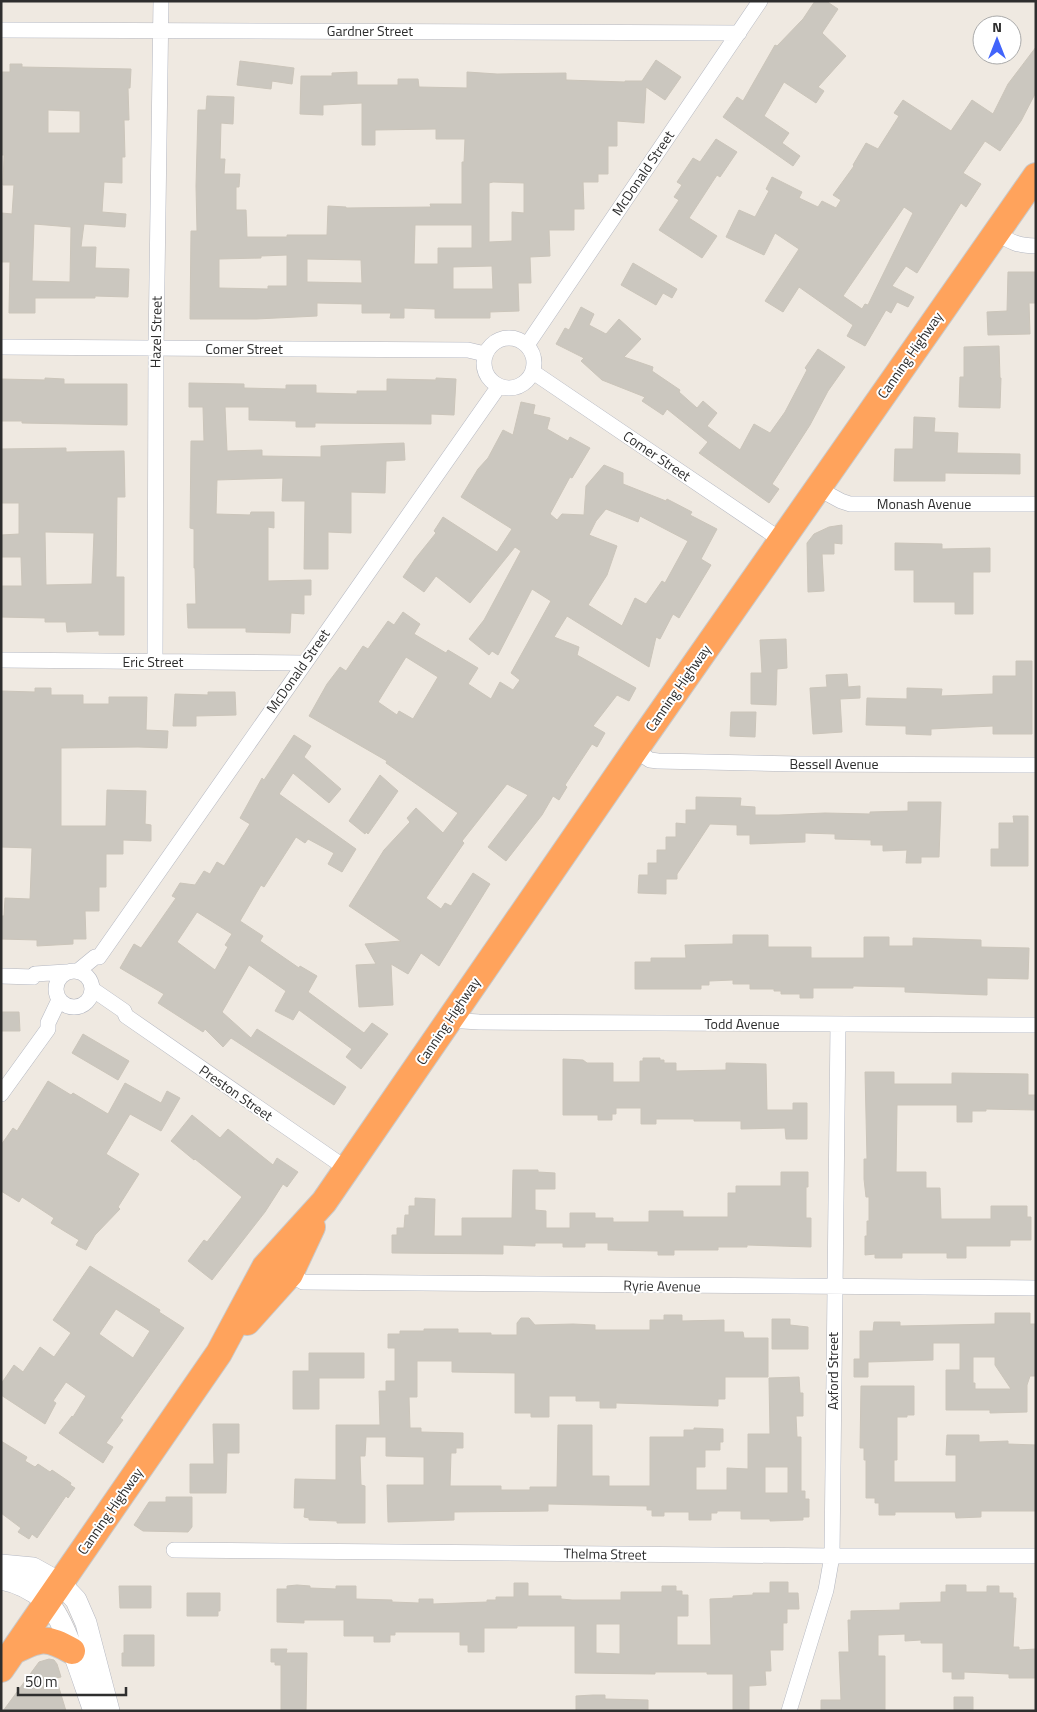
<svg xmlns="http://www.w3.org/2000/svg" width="1037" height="1712" font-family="'Titillium Web',sans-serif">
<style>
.building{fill:#cbc7bf;stroke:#cbc5ba;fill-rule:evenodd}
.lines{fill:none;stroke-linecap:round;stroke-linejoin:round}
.street-casing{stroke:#b4b7c1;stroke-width:16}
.secondary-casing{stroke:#b4b7c1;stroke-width:22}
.highway-casing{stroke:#c9c9c9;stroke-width:28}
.street{stroke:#fff;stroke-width:15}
.secondary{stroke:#fff;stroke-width:21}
.highway{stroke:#ffa35c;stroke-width:26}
.labels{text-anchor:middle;stroke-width:4;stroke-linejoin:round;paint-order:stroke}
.street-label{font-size:14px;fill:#2e2e2e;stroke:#fff}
</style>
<rect width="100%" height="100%" fill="#efe9e1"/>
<path class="building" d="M815 1H826L838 9 822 33 846 56 818 87 824 91 816 103 784 82 764 116 789 133 782 143 800 156 793 166 723 117 737 97 743 101 775 45 777 46 803 19Z
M1036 47V92L1021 121 1000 151 985 141 963 173 981 184 966 207 961 203 917 273 906 266 892 286 914 297 908 307 897 302 891 313 886 310 865 346 847 336 853 325 799 287 783 312 765 301 799 249 775 233 764 255 726 237 739 210 755 217 769 191 766 189 772 177 802 192 799 198 818 207 822 201 836 208 841 200 833 195 854 166 853 165 866 143 878 149 899 116 894 113 903 100 951 131 972 100 993 114 1008 84ZM904 207 913 213 868 305 865 304 862 309 843 296Z
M656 60 681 77 665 100 646 87 644 123 617 121V146H608V174H598V182H583L584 209H574V230H549L550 256 530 257 531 283H518L519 311 490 312V318H435V309L404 308V318H390L391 313H362V304L317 303V316L256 319H190L191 231H197L196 186 198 110H206L207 96 234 97 233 124 221 123 220 159H225L224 174H240L239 187H236V210H246L247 237H287V235H327L328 206 346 207V208L431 207 430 204H462V162H464L465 139H436V129L375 130V145H362V103L323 105V115L300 114 301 76H332V73L357 72V85H398V79H418L419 87 467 88V72L497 74 566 73V80L625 82V81H642ZM493 182 524 183V213L512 212V241L489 242V183ZM415 225H472V248H438V264H414ZM287 255V286H268V289L219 288V259L261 258V256ZM307 259 361 260 362 283 307 282ZM492 266 493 289H453V267Z
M240 61 294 68 292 84 272 81 271 89 237 85Z
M10 64H22V67L131 69 130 88H128L129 120H124L125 157H122V183L104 182 102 212 126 214 125 227 84 224 81 247H96L95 268 129 269 128 297 95 296V298H35V313H9L10 262H1V219L2 213 12 214 14 185H3L4 155H2L1 89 2 72H10ZM48 110 80 111V133H48ZM34 224 71 227 70 282 32 281Z
M716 139 737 152 720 177 717 175 689 218 717 236 702 258 659 230 679 200 674 197 682 185 677 182 693 158 700 162Z
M633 263 677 289 672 298 663 293 656 305 621 285Z
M1008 272H1036V303H1029L1030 334 988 335 987 312 1007 311Z
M581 307 594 314 589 325 606 334 619 319 641 339 624 357 653 367 652 371 680 390 679 392 697 408 703 401 717 413 707 426 740 450 754 424 770 433 785 412 807 370 805 368 818 349 845 367 828 391 810 425 772 484 779 489 769 503 699 453 708 442 667 409 663 415 642 401 645 397 602 380 581 361 584 358 556 344 565 328 569 330Z
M999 346 1000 378H1001L1000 408 959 407 960 377H964V347Z
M45 378 64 379V384H127V425L22 423V421H1V379L45 380Z
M436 378 456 379 454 415 431 414V424L315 423V427H296V421L249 420V407H225L227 451 262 450V456L321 457V446L404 443 405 460 386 461 385 493 351 492V533L328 532V569H304L305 501H282L283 478 217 480 216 514 250 515 251 512H274V528L268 527V581L311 580V595H304V614L291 613 290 633 246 632V628H188L187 604H196L195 568H194V529L190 528 191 441H204L203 407H189V383L244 384V388L286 389V385H316V393L357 394V391H387V379L436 380Z
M521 402 535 405 533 414 550 418 547 429 568 441 570 437 590 448 572 478 570 477 550 514 557 520 562 514 584 515 586 486 604 465 623 473V484L666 501 667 499 692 512 690 515 717 529 701 559 711 565 679 618 673 614 660 639 656 637 649 667 567 616 554 637 579 647 577 655 636 688 629 701 617 695 593 726 605 733 597 747 592 744 565 785 567 787 559 800 553 796 542 815 506 861 488 847 528 795 507 784 462 841 464 843 426 898 441 909 445 903 451 906 473 873 490 884 439 966 421 953 408 974 391 964 393 1005 359 1007 356 965 376 964 365 944 401 941 349 906 384 850 410 822 407 818 416 808 443 833 458 813 386 763 387 761 309 716 327 684 340 667 346 671 363 646 368 649 388 621 394 625 403 612 420 624 414 634 446 653 448 650 478 668 468 684 491 699 500 682 513 690 520 680 511 673 551 601 532 589 498 655 492 651 489 655 469 639 484 620 521 551 515 547 470 603 436 576 424 592 403 577 415 559 436 533 434 531 443 517 497 552 512 529 461 497 478 469 488 458 503 430 513 435ZM606 509 638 522 640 516 688 541 665 583 662 581 646 604 635 598 622 626 588 605 607 575 617 546 589 535 596 521ZM406 657 438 677 413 719 399 711 397 715 378 702Z
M914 417 935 418 934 432 958 433 957 453 1020 454V474L945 473V481H894L895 449H913Z
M66 448V452L124 451 125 497H117L116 577H124V635H99V631L67 632 66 622H45V618L1 617V586H22L21 557H1V535L19 534V503H1V449ZM45 532 94 533 92 584 46 585Z
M842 525V544L834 543V554H822L824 591 808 592 807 543 814 534 829 527Z
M895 543 942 544V549L990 548V572H973V614H955V602H914V570H895Z
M786 639 787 668 777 669 776 705 751 704V673H762L760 640Z
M1016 661H1032V734H993V726L931 729V735L906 734V726L866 725 867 698 907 699V688L942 689 941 696 993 694V676H1016Z
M847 674 848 687 860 686V698L840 699 842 732 813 734 810 688 827 687 826 675Z
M35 688H51V695H83V704H109V697H147L146 730 168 731 167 748 138 747 61 748V826H106L107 790 146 791 145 824 151 825V841L123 840V854H106V887H99V911H85L86 939H73V944L37 946V940L1 939V916H4L5 898 30 899 32 848 1 847V691L35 692Z
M208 692H235L236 715 196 716V726H173L175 694 208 695Z
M731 712H756L755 737 730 736Z
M294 735 311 746 304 757 341 789 329 803 293 773 279 794 356 849 342 872 328 864 334 853 308 839 305 843 296 837 264 887 261 885 240 921 263 936 260 941 299 968 300 966 317 976 308 992 364 1033 372 1023 388 1034 361 1069 346 1057 352 1049 299 1010 293 1020 275 1011 286 991 249 965 222 1012 251 1038 257 1029 346 1087 334 1105 231 1038 223 1047 205 1029 203 1032 158 1003 164 994 120 968 134 944 141 948 176 898 172 896 180 883 195 885 204 871 210 874 217 862 224 866 250 824 240 818 262 778 264 780ZM197 912 232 934 225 945 228 947 215 970 177 942Z
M380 775 398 791 368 834 366 832 365 834 349 821Z
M696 797 741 798 740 806 755 807V815H779L825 813 870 814V812L908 811V802H941L939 857H921V863H906L907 850 883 851V845H871V840L835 839V834L805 833V842L750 844V835H737V825L710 824 677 874V879H666V894L638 893 639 875H648V863H657V850H666V837H676V823L686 824V810H696Z
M1013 816H1028V866H991V849H999V823H1014Z
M733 935H768V947H811V958H864V937H889V946H913V938L981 940V947L1029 948 1028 979 987 978V995L905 992V987L853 986V988H813V998H800V994H781V991H774V989H750V984H733V980L709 981V985H701V989H635V962H651V958H686L685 945 733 944Z
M1 1012H19L20 1031H1Z
M83 1034 129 1061 118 1080 72 1053Z
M643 1058H660V1060H664V1063H676V1071L726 1070V1063L766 1064 767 1110H793V1103H807V1139H786L785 1128 741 1129V1121H694V1119H656V1124H641V1108H616V1114H612V1120H598V1115H563V1059L583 1060 587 1063H613V1082H640V1061H643Z
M865 1072H894V1084H952V1073L1028 1074V1095H1036V1110L986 1109V1111H972V1122H957V1105H897L896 1172H926V1188H940L941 1219H991V1206H1027V1217H1031V1240H1010V1246H966V1258H947V1253H902V1258H875V1254L865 1255V1236H867V1221H869V1197H866L864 1179V1159H867Z
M48 1081 71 1095 73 1093 108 1114 125 1083 161 1103 167 1091 180 1098 161 1131 130 1114 106 1154 139 1174 118 1207 120 1209 95 1235 86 1250 76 1245 79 1240 51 1223 54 1218 22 1197 19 1202 1 1191V1145L13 1128 17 1131Z
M192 1115 220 1138 228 1129 273 1165 277 1158 298 1172 287 1187 283 1184 265 1212 212 1280 188 1261 204 1240 207 1242 242 1197 195 1159 194 1160 171 1141Z
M513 1170H538V1172L555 1173V1189H535V1210L546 1211V1228H570V1213H595V1218H613V1222H649V1211H683V1217H728V1193H736V1186H781V1172H808V1187H806V1218H811V1247L747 1245V1247H718V1250H674V1255H658V1251L608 1250V1243H585V1247H563V1243H535V1246L503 1245V1254L392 1253V1235H397V1228H404L405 1215H409V1206H415V1198L435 1199 434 1236H462V1218H512Z
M90 1266 160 1310 159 1312 184 1328 120 1418 123 1420 106 1443 113 1447 103 1463 59 1433 72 1416 73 1417 86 1396 66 1382 53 1401 56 1403 45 1424 1 1395V1384L14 1365 23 1372 40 1347 54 1357 71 1333 53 1320ZM116 1309 150 1331 133 1358 99 1334Z
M995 1313H1030V1324H1036V1376H1030L1027 1385V1412L990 1413V1410H946V1370H960V1343H933V1360L868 1362V1377H854V1359H860V1331H873L874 1322H900V1326L995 1324ZM973 1357H995V1365L1011 1389H975V1383H973Z
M664 1315H682V1321L724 1320V1332H743L744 1338H768V1377H725V1399H718V1406L616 1403V1408H600V1401H576V1396H549V1417H531V1413H515V1373L452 1372V1361H417V1397H409L410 1428H421V1432L463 1433V1448H456V1453H451L450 1486H501V1490H530V1487H557L558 1425H592V1476H609V1486H650V1437H684V1430H694V1428L723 1429V1442H720V1450H705V1467H696V1490H727V1468L748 1469V1434H770L769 1378 799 1377 800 1393H803V1416H796L797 1437H801V1491H805V1499H809V1517H803V1520L770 1521V1519H741V1511H717V1513H711V1520H689V1512H664V1516H652V1510H647V1506L548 1504V1511L454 1512V1520L388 1522 387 1485H424V1457L386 1456V1437H366L365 1456H360L361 1485 365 1486V1523H337V1521L309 1520V1518L304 1517 305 1508H294L295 1479 336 1480V1425H380L379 1391H386V1381H395V1348H388V1334H400V1331H424V1329H458V1333H491V1335H517V1323L521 1318H529L535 1325 573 1324 595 1325V1330H650V1320H664ZM765 1467H788V1493H765Z
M772 1319H790V1325L808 1327V1349H772Z
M309 1353H364V1378H319V1409H293V1371H309Z
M861 1386H914V1415H907V1417H897V1460H894V1482H956V1455H946L947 1435H979V1442L1008 1441V1444L1036 1445V1511H981V1517L956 1518 955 1512H895V1515H879V1503H875V1498H866V1460H864V1448H860Z
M213 1424H239V1453H227L226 1493H190V1464H214Z
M1 1441 27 1457 25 1461 35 1467 38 1464 50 1472 52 1470 71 1483 70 1485 75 1488 68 1498 66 1496 37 1538 32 1534 29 1539 18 1532 21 1528 1 1513Z
M166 1497H192V1527L188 1532 143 1531 134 1525 149 1502H166Z
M770 1582H788V1593H798L799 1609H787V1623H783V1650H770L771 1671H765L766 1685 749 1686V1711H733V1674H707V1672H655V1674L575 1673V1626H517V1628H484V1652H468V1645H460V1632H395V1635H390V1642H374V1636H344V1620H304V1623L277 1622V1589H287V1586L297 1585 310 1586V1588L336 1589V1586H356V1599L392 1600V1602L419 1603V1599H433V1604L487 1602V1600H496V1597H514V1583H528V1596H561V1599L572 1600H621V1592H662V1586H676V1591H682V1595H688V1616H677V1645H711L710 1599 733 1598V1596L753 1595V1593H770ZM596 1624H620V1654L596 1653Z
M946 1585H966V1592H987V1586H999V1593H1013V1598H1016L1013 1647H1019V1650L1036 1649V1678H1009V1674L964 1672V1679H952V1672H943V1643H921V1640L905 1641V1634L878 1635V1656H885V1711H821V1700H841L839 1652H849L848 1620H851V1611L900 1610V1603L941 1602V1592H946Z
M119 1586H151V1608H120Z
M187 1593H220V1611H218V1616H187Z
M124 1635H154V1666H122V1653H124Z
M271 1649H287L286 1653H307L306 1711H281V1665H275V1662H271Z
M49 1659 54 1660 57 1664 61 1677 56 1678 66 1711H3L39 1662Z
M593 1695H605V1699L648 1700V1711H576V1696Z
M954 1697H973V1711H954Z"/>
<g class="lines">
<defs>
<path id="street" d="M1 30 739 33
M996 233C1011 242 1018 246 1036 246
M484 363a25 25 0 1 1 50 0a25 25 0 1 1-50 0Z
M527 345 760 1
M1 347 468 350 485 354
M533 372 781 540
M817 488 841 501 850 504H1036
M1 660 304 663
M155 662 156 348 161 1
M635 750 650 760 658 761 797 764 1036 765
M56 989a18 18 0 1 1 36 0a18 18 0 1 1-36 0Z
M78 971 95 957H99L499 386
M1 976 33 977 35 974 66 972
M92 989 124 1011 126 1016 347 1169
M448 1020 479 1022 1036 1025
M1 1094 48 1029V1023L59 1000
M290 1274 303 1282 1036 1288
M174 1550 832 1556H1036
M789 1711 826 1590 832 1556 838 1025"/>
<path id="secondary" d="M1 1565 33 1568 60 1583 76 1600 86 1623 109 1711
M1 1579C17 1582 33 1590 46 1601 65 1617 84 1685 94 1711"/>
<path id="highway" d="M247 1322 290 1274 312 1227
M14 1651C40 1638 46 1636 72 1651
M1 1669 219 1353 265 1267 324 1202 635 750 1036 176"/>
</defs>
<use href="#street" class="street-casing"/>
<use href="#secondary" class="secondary-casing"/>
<use href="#highway" class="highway-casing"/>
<use href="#street" class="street"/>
<use href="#secondary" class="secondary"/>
<use href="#highway" class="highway"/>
</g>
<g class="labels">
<g class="street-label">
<text x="370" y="36">Gardner Street</text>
<text transform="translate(643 173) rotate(-56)" y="5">McDonald Street</text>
<text transform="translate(156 332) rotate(-89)" y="5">Hazel Street</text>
<text x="244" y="354">Comer Street</text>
<text transform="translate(910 355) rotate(-55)" y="5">Canning Highway</text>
<text transform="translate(657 456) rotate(34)" y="5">Comer Street</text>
<text x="924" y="509">Monash Avenue</text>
<text x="153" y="667">Eric Street</text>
<text transform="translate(298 671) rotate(-55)" y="5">McDonald Street</text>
<text transform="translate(678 688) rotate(-55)" y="5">Canning Highway</text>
<text x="834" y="769">Bessell Avenue</text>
<text transform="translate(448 1021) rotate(-56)" y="5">Canning Highway</text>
<text x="742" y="1029">Todd Avenue</text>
<text transform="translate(236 1093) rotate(35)" y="5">Preston Street</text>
<text transform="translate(662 1286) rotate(1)" y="5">Ryrie Avenue</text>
<text transform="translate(833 1371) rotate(-90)" y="5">Axford Street</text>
<text transform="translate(110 1511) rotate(-55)" y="5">Canning Highway</text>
<text transform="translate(605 1554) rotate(1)" y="5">Thelma Street</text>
</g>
</g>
<rect width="1037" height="1712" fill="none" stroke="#2e2e2e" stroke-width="5"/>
<g transform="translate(997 40)"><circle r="24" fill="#ffffff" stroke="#ababab"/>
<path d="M0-4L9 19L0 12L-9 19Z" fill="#4264fb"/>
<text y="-8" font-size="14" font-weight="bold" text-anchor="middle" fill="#2e2e2e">N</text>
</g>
<path d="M18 1687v8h108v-8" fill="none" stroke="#2e2e2e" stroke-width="2.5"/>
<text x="25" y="1687" font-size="15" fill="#2e2e2e" stroke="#ffffff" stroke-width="4" paint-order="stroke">50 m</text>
</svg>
